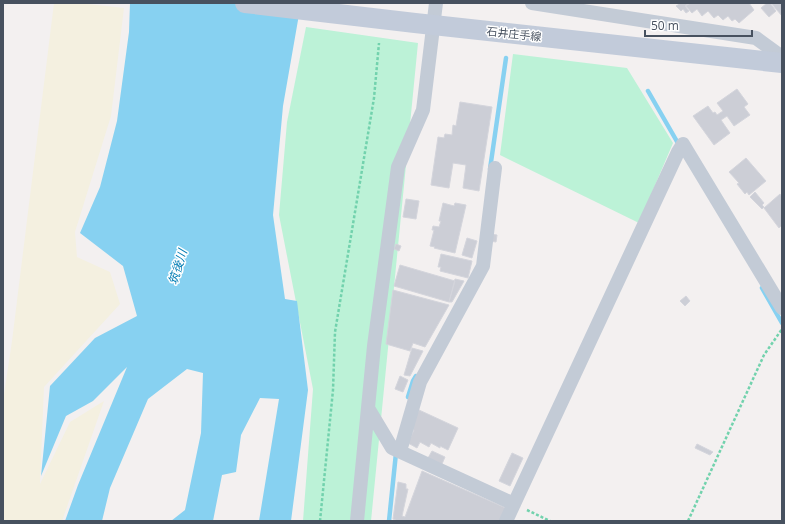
<svg xmlns="http://www.w3.org/2000/svg" width="785" height="524" font-family="'Open Sans','Noto Sans JP',sans-serif">
<style>
.green{fill:#bcf2d7}
.sand{fill:#f4f0e0}
.water{fill:#87d1f1}
.lines{fill:none;stroke-linecap:round;stroke-linejoin:round}
.stream{stroke:#87d1f1;stroke-width:4.5}
.building{fill:#ccced6;stroke:#d4d5dc}
.path{stroke:#72d2ad;stroke-width:2.5;stroke-dasharray:3 2;stroke-linecap:butt}
.street{stroke:#c3cbd6;stroke-width:14}
.secondary{stroke:#c2cbda;stroke-width:20}
.labels{text-anchor:middle;stroke-width:3;stroke-linejoin:round;paint-order:stroke}
.street-label{font-size:11px;fill:#47515f;stroke:#fff}
.water-label{font-size:12px;font-style:italic;fill:#047eb5;stroke:#fff}
</style>
<rect width="100%" height="100%" fill="#f3f0f0"/>
<path class="green" d="M306 27 418 43 371 521H303L313 389 279 215 287 122Z
M513 54 627 68 673 143 639 223 500 155Z"/>
<path class="sand" d="M54 3H79L124 8 111 116 75 232 77 257 110 272 120 304 44 387 40 484 70 422 104 401 62 521H3V401L12 341Z"/>
<path class="water" d="M130 3H301L283 106 273 215 285 299 297 301 308 390 291 521H259L279 399 260 398 241 435 236 472 222 475 213 521H171L185 510 201 433 203 373 187 369 148 399 110 488 102 521H65L78 485 127 367 93 401 66 416 41 476 50 386 95 338 137 316 123 266 80 233 100 187 117 121 129 32Z"/>
<g class="lines">
<path class="stream" d="M648 91 679 145
M490 169 506 58
M762 288 782 323
M408 397 413 381 416 376
M389 521 396 453"/>
</g>
<path class="building" d="M681 3H689L685 6 689 11 686 13 683 9 681 11 676 6Z
M690 3H749L754 10 739 23 735 19 732 21 728 16 723 20 718 15 714 18 708 11 702 16 697 9 692 13 686 6Z
M767 3H770L776 11 769 17 761 8Z
M771 3H782V16Z
M737 89 748 104 744 107 750 115 734 126 727 116 721 120 730 133 714 145 693 116 708 106 713 113 715 112 717 115 723 111 717 103Z
M460 102 492 107 479 191 463 188 466 165 453 163 449 188 431 185 438 137 444 138 445 134 452 135 453 125 456 126Z
M746 158 766 181 749 195 747 192 745 194 737 184 739 183 729 172Z
M755 192 764 203 762 205 764 207 762 209 750 197Z
M780 194 782 197V227L781 226 779 228 764 208Z
M406 199 419 201 416 219 403 217Z
M443 203 454 206 455 203 466 205 455 253 434 248 435 247 430 246 434 230H432L433 226 439 227 441 221H439Z
M490 234 497 235 496 242 489 241Z
M467 238 477 241 472 258 462 255Z
M396 244 401 246 399 251 394 249Z
M441 254 472 261 468 278 440 271 441 267H438Z
M400 265 455 281 449 302 394 286Z
M455 279 464 281 452 302H449Z
M393 290 449 305 425 347 413 343 410 351 386 344Z
M686 296 690 301 685 306 680 301Z
M412 348 423 351 410 376 404 375Z
M400 376 408 380 403 392 395 389Z
M419 410 458 428 448 450 440 446V448L431 443 429 447 420 442 417 448 408 443 414 430 410 428Z
M697 444 713 452 710 455 695 448Z
M432 451 445 457 442 464 428 458Z
M512 453 523 458 510 486 499 481Z
M422 471 508 509 503 521H398L393 519 398 482 406 484V489H408L402 516 405 517Z"/>
<g class="lines">
<path class="path" d="M527 510 550 521
M320 521 333 390 335 332 374 98 379 43
M688 521 764 355 782 329"/>
<path class="street" d="M532 3 756 38 782 57
M368 408 392 448 514 504
M400 451 420 382 483 266 495 168
M357 521 374 346 398 167 423 110 436 3
M506 521 678 152 683 144 782 308"/>
<path class="secondary" d="M245 3 415 23 782 63"/>
</g>
<g class="labels">
<g class="street-label">
<text transform="translate(514 34) rotate(6)" y="4">石井庄手線</text>
</g>
<g class="water-label">
<text transform="translate(178 267) rotate(-73)" y="4">筑後川</text>
</g>
</g>
<rect width="785" height="524" fill="none" stroke="#47515f" stroke-width="8"/>
<path d="M645 30v6h107v-6" fill="none" stroke="#47515f" stroke-width="2"/>
<text x="651" y="30" font-size="12" fill="#47515f" stroke="#ffffff" stroke-width="3" paint-order="stroke">50 m</text>
</svg>
